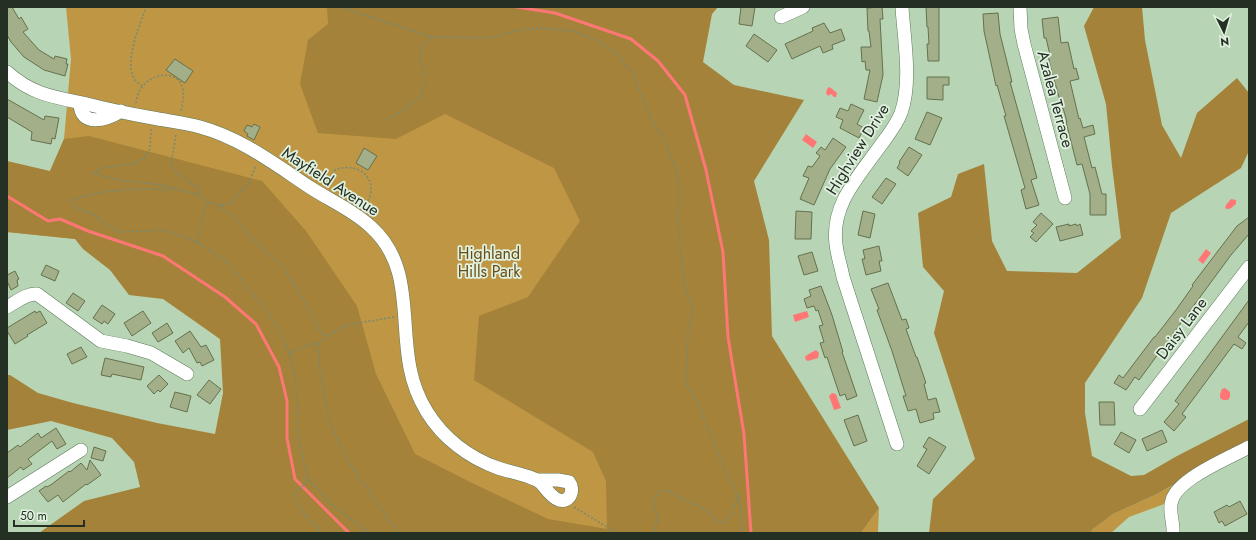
<svg xmlns="http://www.w3.org/2000/svg" width="1256" height="540" font-family="Jost,sans-serif">
<style>
.green{fill:#be9644}
.forest{fill:#a4823a}
.water{fill:#fe7774}
.lines{fill:none;stroke-linecap:round;stroke-linejoin:round}
.stream{stroke:#fe7774;stroke-width:3}
.building{fill:#a2af89;stroke:#65714d}
.minor-casing{stroke:#5e795c;stroke-width:14}
.path{stroke:#758a73;stroke-width:1.5;stroke-dasharray:2 2;stroke-linecap:butt}
.minor{stroke:#fff;stroke-width:13}
.labels{text-anchor:middle;stroke-width:3.5;stroke-linejoin:round;paint-order:stroke}
.street-label{font-size:16px;fill:#253024;stroke:#e1f1e0}
.park-label{font-size:16px;fill:#664c15;stroke:#e1f1e0}
</style>
<rect width="100%" height="100%" fill="#b7d5b4"/>
<path class="green" d="M66 7H619L770 533H215L259 372 220 339 86 240 7 232V228L50 171 64 139 71 59Z
M1179 482 1167 503 1129 517 1111 533H1091L1092 530 1113 514 1157 494Z
M879 508 878 533H861Z"/>
<path class="forest" d="M327 7H718L712 14 703 62 734 85 804 100 754 181 769 240 772 336 879 508 861 533H39L84 501 140 487 134 462 112 438 51 421 7 430V375H10L38 393 73 403 157 423 215 434 223 393 220 339 163 299 129 295 110 270 83 249 75 239 7 232V161L50 171 64 139 89 136 262 181 306 231 357 306 376 374 415 454 468 481 548 519 607 529 606 481 593 452 474 380 479 316 528 297 580 221 554 168 445 114 396 139 318 133 300 84 308 40 328 24Z
M1094 7H1142L1145 40 1162 125 1181 158 1197 113 1237 78 1249 93V151L1241 168 1171 213 1142 298 1085 383V413L1092 456 1131 476 1144 475 1177 456 1249 419V442L1157 494 1113 514 1092 530 1091 533H929L933 499 975 459 934 333 944 291 923 267 918 213 951 197 958 174 984 164 992 241 1007 271 1077 273 1121 238 1112 166 1106 104 1084 26Z"/>
<path class="water" d="M829 87 831 88 837 93 836 97H834L831 94 828 96 826 93 827 89Z
M806 134 817 142 813 148 802 140Z
M1231 199 1236 200V204C1232 207 1230 211 1225 208L1226 205Z
M1206 249 1211 253 1203 264 1198 260Z
M807 311 809 317 795 322 793 315Z
M816 350 819 353 818 358 808 361 806 360 805 357 807 355Z
M1225 388 1230 392V397L1228 400H1223L1220 398V394L1222 389Z
M832 393 836 394 841 408 834 410 829 396Z"/>
<g class="lines">
<path class="stream" d="M517 7 555 13 631 39 658 61 685 95 706 170 723 252 728 337 744 434 751 533
M7 196 48 221 60 219 88 231 163 256 225 297 256 324 279 367 287 401V438L295 479 349 533"/>
</g>
<path class="building" d="M7 7H12L19 19 21 17 28 29 23 32 39 50 54 59 55 56 67 59 66 64H68L65 76 44 70 24 57 11 42 7 35Z
M741 7H755L752 26 739 24Z
M882 7 883 19H880L883 75 877 102 864 99 870 70H866L865 61 862 62 861 47H871L869 31H868L867 8Z
M926 7H939V61H928L927 44H929L928 27H927Z
M998 13 1000 34 1012 82H1010L1037 178 1031 180 1039 205 1026 209 1021 190 1025 188 1004 116H1006L997 85 996 86 984 31 983 14Z
M1058 17 1061 43 1068 42 1074 69 1076 68 1079 79 1070 81 1079 119 1080 118 1083 128 1093 125 1095 134 1084 137 1092 168 1095 167 1102 194H1106V215H1090V194L1082 164 1077 165 1066 122H1067L1063 108H1062L1050 65 1048 55H1050L1046 38H1044L1042 19Z
M824 23 830 33 841 29 845 40 832 45 833 49 823 53 820 46 792 59 785 44 813 31 812 28Z
M754 34 777 50 768 62 746 46Z
M175 59 193 71 185 83 166 70Z
M927 77H949V85H943V100L927 99Z
M7 99 44 120 45 116 59 118 55 139 52 138 51 144 31 140 32 132 7 117Z
M851 104 864 110 857 124 864 128 859 138 840 128 843 120 836 117 840 108 848 111Z
M927 112 942 118 930 145 915 139Z
M254 124 260 127 254 140 247 136 248 134 244 131 247 125 252 127Z
M833 138 846 147 830 169 814 205 800 199 809 178 803 176 808 166 812 167 820 156 816 153 821 147 825 150Z
M909 147 922 155 908 176 897 168 900 163 899 162Z
M364 148 377 156 368 170 356 163Z
M886 178 896 184 882 204 872 197Z
M796 211 812 212 811 239H795Z
M863 211 875 214 870 238 858 235Z
M1041 213 1053 224 1036 242 1030 237 1034 233 1031 231 1037 225 1033 222Z
M1249 217V234L1231 255 1139 380 1135 377 1126 390 1114 383 1119 375 1123 378 1154 337H1155L1176 310 1193 286 1192 285 1237 226Z
M1069 224V226L1076 224 1077 226 1080 224 1083 235 1060 241 1056 227Z
M879 246 882 261H879L881 271 866 275 862 259H865L863 250Z
M812 252 818 271 804 275 798 256Z
M46 265 59 271 55 281 41 275Z
M15 271 19 279 17 280 18 286 11 290 7 281V275Z
M888 283 902 320 906 319 909 328 906 329 916 357H917L926 383 924 384 928 400 936 398 940 412 933 413 934 419 920 423 916 409 908 411 903 396H906L892 351 877 310 879 309 871 289Z
M821 286 832 315 843 352H842L857 396 847 400 845 394 840 396 827 357 825 358 820 343 824 342 819 326 823 325 818 310 816 311 814 306 807 308 804 299 811 296 809 290Z
M73 293 85 301 78 311 66 303Z
M1249 300V322L1238 337 1246 343 1242 349 1234 344 1182 414 1186 417 1174 431 1164 422 1179 404 1175 401Z
M102 305 115 314 108 324 104 321 102 324 93 318Z
M35 311 36 313 40 311 47 323 27 335 28 336 15 344 7 331V328Z
M143 311 151 323 132 336 124 323Z
M167 323 173 333 158 342 152 333Z
M190 331 201 347 206 345 214 360 202 366 200 362 197 363 189 348 183 353 175 341Z
M81 347 87 357 72 364 67 354Z
M105 358 144 367 141 380 112 374 111 377 101 375Z
M159 375 168 384 160 392 158 390 154 394 147 386Z
M209 380 221 389 210 404 197 395Z
M175 392 191 396 187 412 170 407Z
M1099 402H1114L1115 425H1100Z
M858 415 867 441 854 446 844 420Z
M56 428 66 444 57 449 52 441 28 459 32 464 23 470 21 467 7 478V453L18 445 20 447 38 433 41 438Z
M1162 430 1167 442 1147 451 1142 439Z
M1121 432 1136 440 1129 453 1114 444Z
M929 437 946 447 929 474 917 466 927 449 923 447Z
M94 447 106 451 103 461 91 458Z
M90 460 101 475 87 485 86 484 63 502 58 495 48 502 39 491 46 486 47 487 52 484 69 471 70 472 81 463 87 470Z
M1240 501 1247 514 1225 526 1222 521 1219 523 1214 512 1227 505 1229 507Z"/>
<g class="lines">
<defs>
<path id="minor" d="M1020 7 1021 29 1024 44 1065 198
M781 17 803 7
M7 72C31 94 53 97 83 103 106 109 130 114 153 118 169 121 185 123 200 127 241 138 276 165 311 188 331 201 353 210 371 227 413 265 400 318 410 368 413 384 419 399 427 412 443 438 469 458 498 468 509 472 535 476 542 484 546 489 552 498 559 500 570 503 575 490 569 482L558 480H538
M80 103C80 128 107 120 121 111
M7 307C16 302 27 293 37 294L101 341 127 346 151 353 187 374
M1140 409 1249 267
M897 444 843 277C841 266 837 255 836 244 831 206 857 178 878 149 886 138 896 126 901 113 912 82 904 40 902 7
M7 497 81 450
M1173 533C1174 522 1168 511 1172 500 1179 478 1229 458 1249 447"/>
</defs>
<use href="#minor" class="minor-casing"/>
<path class="path" d="M342 7 358 13 432 37 490 38 519 30 539 28 573 31 596 40 616 53 633 73 650 117 663 137 678 174 679 195 678 220 684 283 693 310 688 333 686 383 699 406 723 466 738 496 741 508 742 533
M142 86C140 84 136 82 135 80 123 63 140 25 146 7
M136 103C137 97 138 91 143 86 153 73 179 69 183 90 184 97 182 105 181 112
M387 119 398 114 421 96 425 84V72L420 57 422 46 432 37
M151 129 150 149 144 158 137 163 102 168 94 173C119 184 147 180 173 188L170 190C137 188 103 189 72 200L73 206 97 216 105 224 120 232 164 230 197 242 226 261 261 304 277 326 288 349 295 377 298 416V438L308 479 330 503 369 533
M176 135 171 164 174 171 199 188 198 195
M325 184 335 170C350 164 368 169 371 186 372 193 368 202 364 208
M173 188 198 195 209 202
M219 205 234 217 249 236 283 267 304 300 322 333 326 337
M197 242 204 208 209 202 219 205H229L249 183 256 165
M394 317 347 325 330 334 318 344 320 371 330 424 349 463 398 533
M289 353 312 344H318
M308 479 304 485 296 491 294 498 304 514 322 533
M574 507 617 533
M654 533 658 517 653 502 659 492 668 490 684 500 707 510 715 521 724 523 731 514 738 496"/>
<use href="#minor" class="minor"/>
</g>
<g class="labels">
<g class="street-label">
<text transform="translate(1056 99) rotate(75)" y="6">Azalea Terrace</text>
<text transform="translate(857 149) rotate(-58)" y="6">Highview Drive</text>
<text transform="translate(331 181) rotate(33)" y="6">Mayfield Avenue</text>
<text transform="translate(1181 328) rotate(-53)" y="6">Daisy Lane</text>
</g>
<g class="park-label">
<text x="489" y="259">Highland<tspan x="489" dy="18">Hills Park</tspan></text>
</g>
</g>
<rect width="1256" height="540" fill="none" stroke="#253024" stroke-width="16"/>
<g transform="translate(1224 32) rotate(175)" stroke="#e1f1e0" stroke-width="3" paint-order="stroke">
<path d="M0-3L7 15L0 10L-7 15Z" fill="#253024"/>
<text y="-6" font-size="11" font-weight="bold" text-anchor="middle" fill="#253024">N</text>
</g>
<path d="M14 520v6h70v-6" fill="none" stroke="#253024" stroke-width="2"/>
<text x="20" y="520" font-size="12" fill="#253024" stroke="#e1f1e0" stroke-width="3" paint-order="stroke">50 m</text>
</svg>
